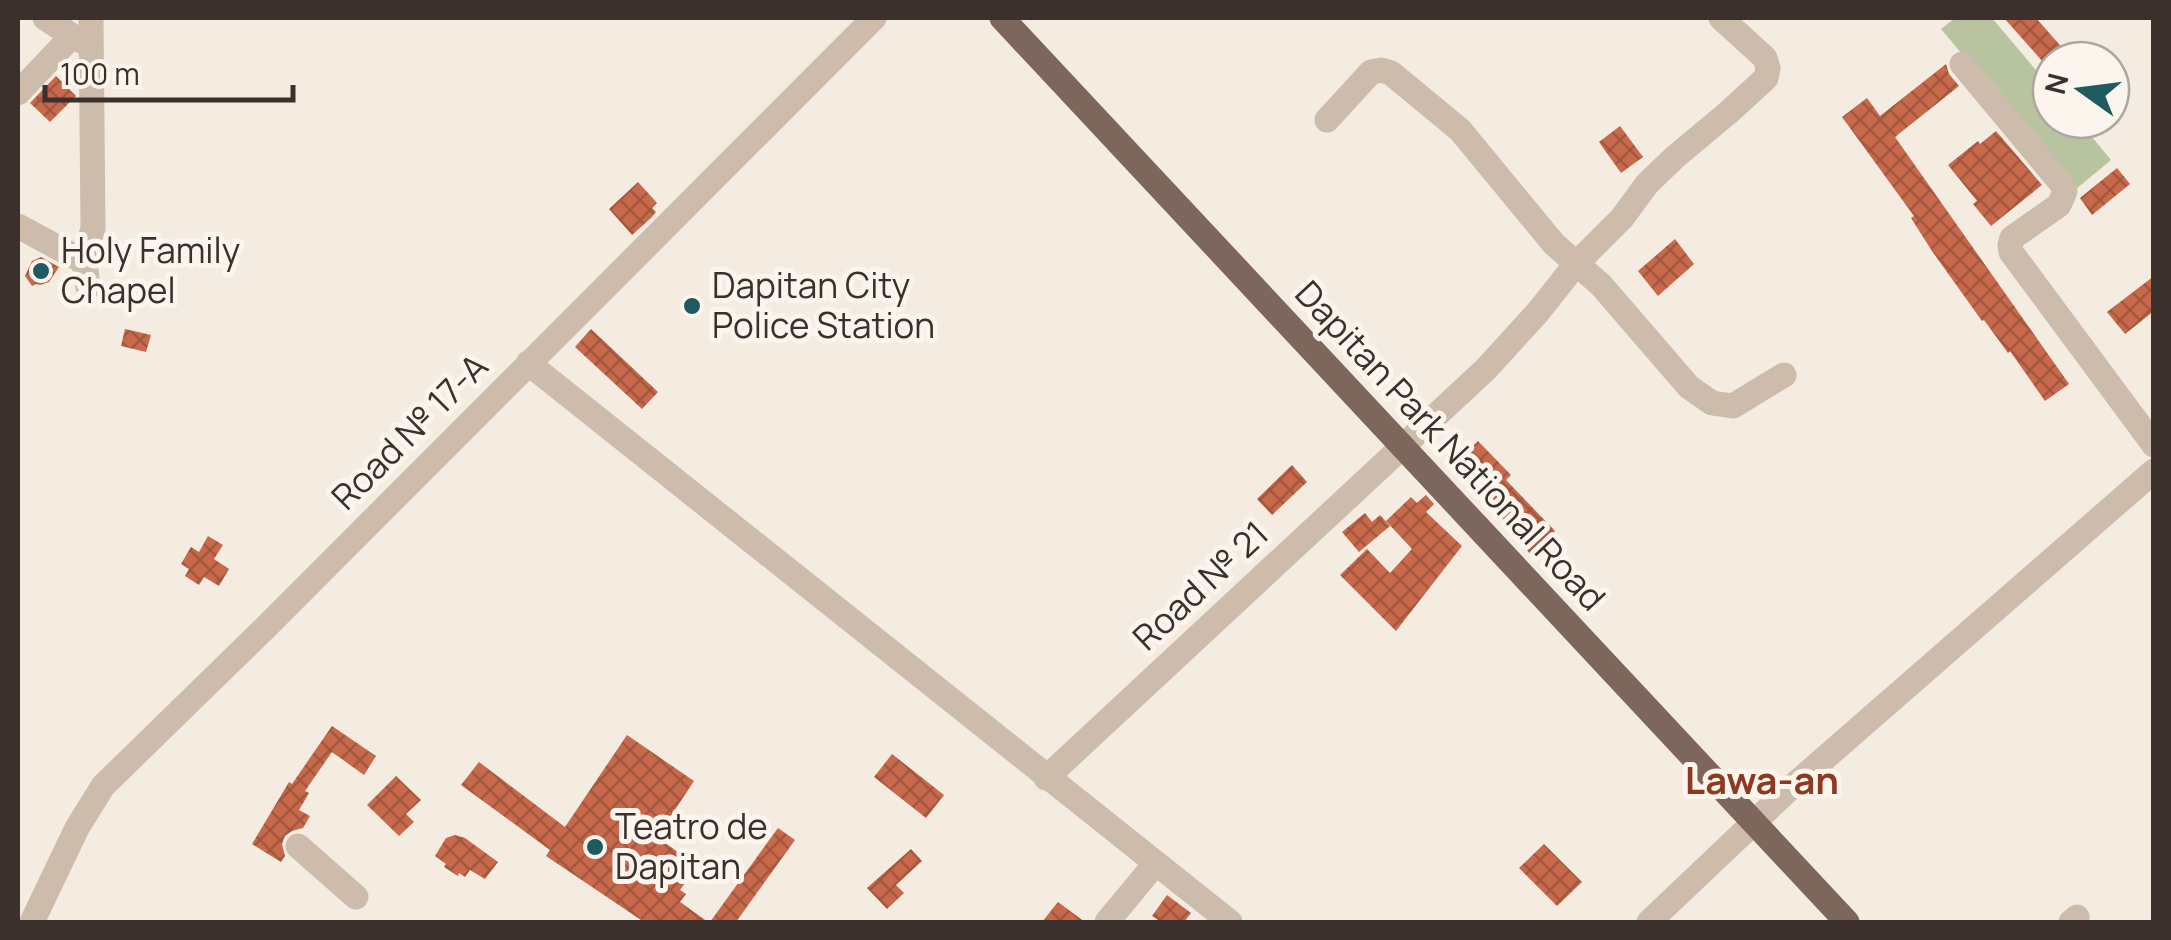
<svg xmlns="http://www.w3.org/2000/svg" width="2171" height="940" font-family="Manrope,sans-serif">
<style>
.grass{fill:#b8c4a0}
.building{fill:url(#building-cross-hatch)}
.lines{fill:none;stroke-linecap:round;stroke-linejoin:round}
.minor{stroke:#cdbbac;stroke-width:25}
.major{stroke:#7d675c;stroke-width:25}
.poi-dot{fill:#1f5a5e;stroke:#fbf5ee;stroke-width:4}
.labels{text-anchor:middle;stroke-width:10;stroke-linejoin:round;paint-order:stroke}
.poi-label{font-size:35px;fill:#3b302b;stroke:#fbf5ee;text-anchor:start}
.street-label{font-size:35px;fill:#3b302b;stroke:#fbf5ee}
.neighbourhood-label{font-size:38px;font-weight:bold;fill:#8c3b22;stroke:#fbf5ee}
</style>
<defs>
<pattern id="building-cross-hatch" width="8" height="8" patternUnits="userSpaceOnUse" patternTransform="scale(2.5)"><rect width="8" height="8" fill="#c8694b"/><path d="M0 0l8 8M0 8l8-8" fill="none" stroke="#a4573f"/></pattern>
</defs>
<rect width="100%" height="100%" fill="#f4ebe1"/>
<path class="grass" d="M1955 18H1992L2051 88V120H2078L2111 160 2076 189 1941 29Z"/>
<path class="building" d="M2004 18H2036L2073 60H2051V71Z
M1946 64 1949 74 1959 86 1895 137 2069 384 2045 401 2010 351 2008 353 1984 320 1982 321 1932 251 1911 218 1914 216 1842 117 1867 98 1880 116Z
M56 76 76 96 50 122 30 103Z
M1620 126 1643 157 1621 173 1599 142Z
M1996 131 2042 185 1991 226 1973 204 1977 201 1948 165 1978 141 1980 144Z
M2117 168 2130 184 2092 215 2080 198Z
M638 182 657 203 652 208 656 212 651 218 632 235 609 209Z
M1675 239 1694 264 1658 296 1638 271Z
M41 257 59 267 49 282 40 285 36 284 32 286 25 276 32 261Z
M2154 276V311L2125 334 2107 312Z
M125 329 151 335 146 352 121 346Z
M591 329 658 392 642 409 575 347Z
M1478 441 1511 475 1506 480 1555 531 1549 537 1552 541 1543 550 1540 545 1530 554 1521 542 1523 541 1493 509 1496 505 1456 463Z
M1292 465 1307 482 1272 515 1257 499Z
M1426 495 1434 504 1426 512 1462 546 1396 631 1340 575 1367 549 1390 573 1412 549 1386 521 1411 497 1417 503Z
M1365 513 1372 522 1380 515 1390 526 1359 552 1342 532Z
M208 536 223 545 214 559 229 569 219 586 204 577 199 585 185 576 189 569 181 564 191 547 199 552Z
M332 726 376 756 364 775 332 752 305 791 309 793 299 810 310 816 303 828 292 831 285 836 282 844 285 856 281 862 252 844 289 782 292 784Z
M627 735 694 781 657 837 697 866 680 890 686 894 680 902 708 922H644L546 856 550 850 461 785 479 762 565 827Z
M892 754 944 795 926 818 874 777Z
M396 776 421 800 406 814 414 822 399 836 367 805Z
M778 828 795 840 736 922H710Z
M455 835 465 838 498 862 485 879 470 870 465 877 459 873 458 876 444 867 446 864 435 856 446 838Z
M1544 844 1582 882 1557 906 1519 868Z
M911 849 922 861 896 885 904 893 887 909 867 888Z
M1167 895 1191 913 1184 922H1161L1152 916Z
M1058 902 1085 922H1042Z"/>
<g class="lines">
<path class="minor" d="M45 18 77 39 86 43
M1962 64 2061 183 2065 191 2059 205 2012 238 2010 245 2011 252 2154 445
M18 93 72 36
M1327 120 1371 72 1381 70 1391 73 1460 130 1554 244 1601 285 1689 387 1712 403 1733 406 1784 375
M18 226 81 260 86 270 88 287
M81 260 85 254 93 229 91 18
M528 363 1230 922
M1046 778 1486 369 1538 312 1576 264 1622 218 1647 184 1675 157 1729 112 1766 78 1768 68 1765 58 1721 18
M298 846 356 897
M32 922 77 828 103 786 265 628 874 18
M1107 922 1155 864
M1649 922 1786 792 2154 471
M2071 922 2077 917"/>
<path class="major" d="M1002 18 1847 922"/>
</g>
<g class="poi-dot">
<circle cx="41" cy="271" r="10"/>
<circle cx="692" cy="306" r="10"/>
<circle cx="595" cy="847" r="10"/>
</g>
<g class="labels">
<g class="poi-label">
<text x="61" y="263">Holy Family<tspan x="61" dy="40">Chapel</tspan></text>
<text x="712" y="298">Dapitan City<tspan x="712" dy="40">Police Station</tspan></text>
<text x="615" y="839">Teatro de<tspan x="615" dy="40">Dapitan</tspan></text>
</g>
<g class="street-label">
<text transform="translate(410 432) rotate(-45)" y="12">Road № 17-A</text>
<text transform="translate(1450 446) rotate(47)" y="12">Dapitan Park National Road</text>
<text transform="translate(1201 586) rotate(-43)" y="12">Road № 21</text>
</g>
<g class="neighbourhood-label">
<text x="1762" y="794">Lawa-an</text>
</g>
</g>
<rect width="2171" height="940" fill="none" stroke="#3b302b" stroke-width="40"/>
<g transform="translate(2081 90) rotate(284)"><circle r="48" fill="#fbf5ee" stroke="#aea6a0" stroke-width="2.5"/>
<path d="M0-8L18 38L0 25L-18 38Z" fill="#1f5a5e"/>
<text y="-15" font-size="28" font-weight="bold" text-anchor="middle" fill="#3b302b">N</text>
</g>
<path d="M45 85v15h248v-15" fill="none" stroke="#3b302b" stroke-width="5"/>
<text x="60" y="85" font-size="30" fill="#3b302b" stroke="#fbf5ee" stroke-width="8" paint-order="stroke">100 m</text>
</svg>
